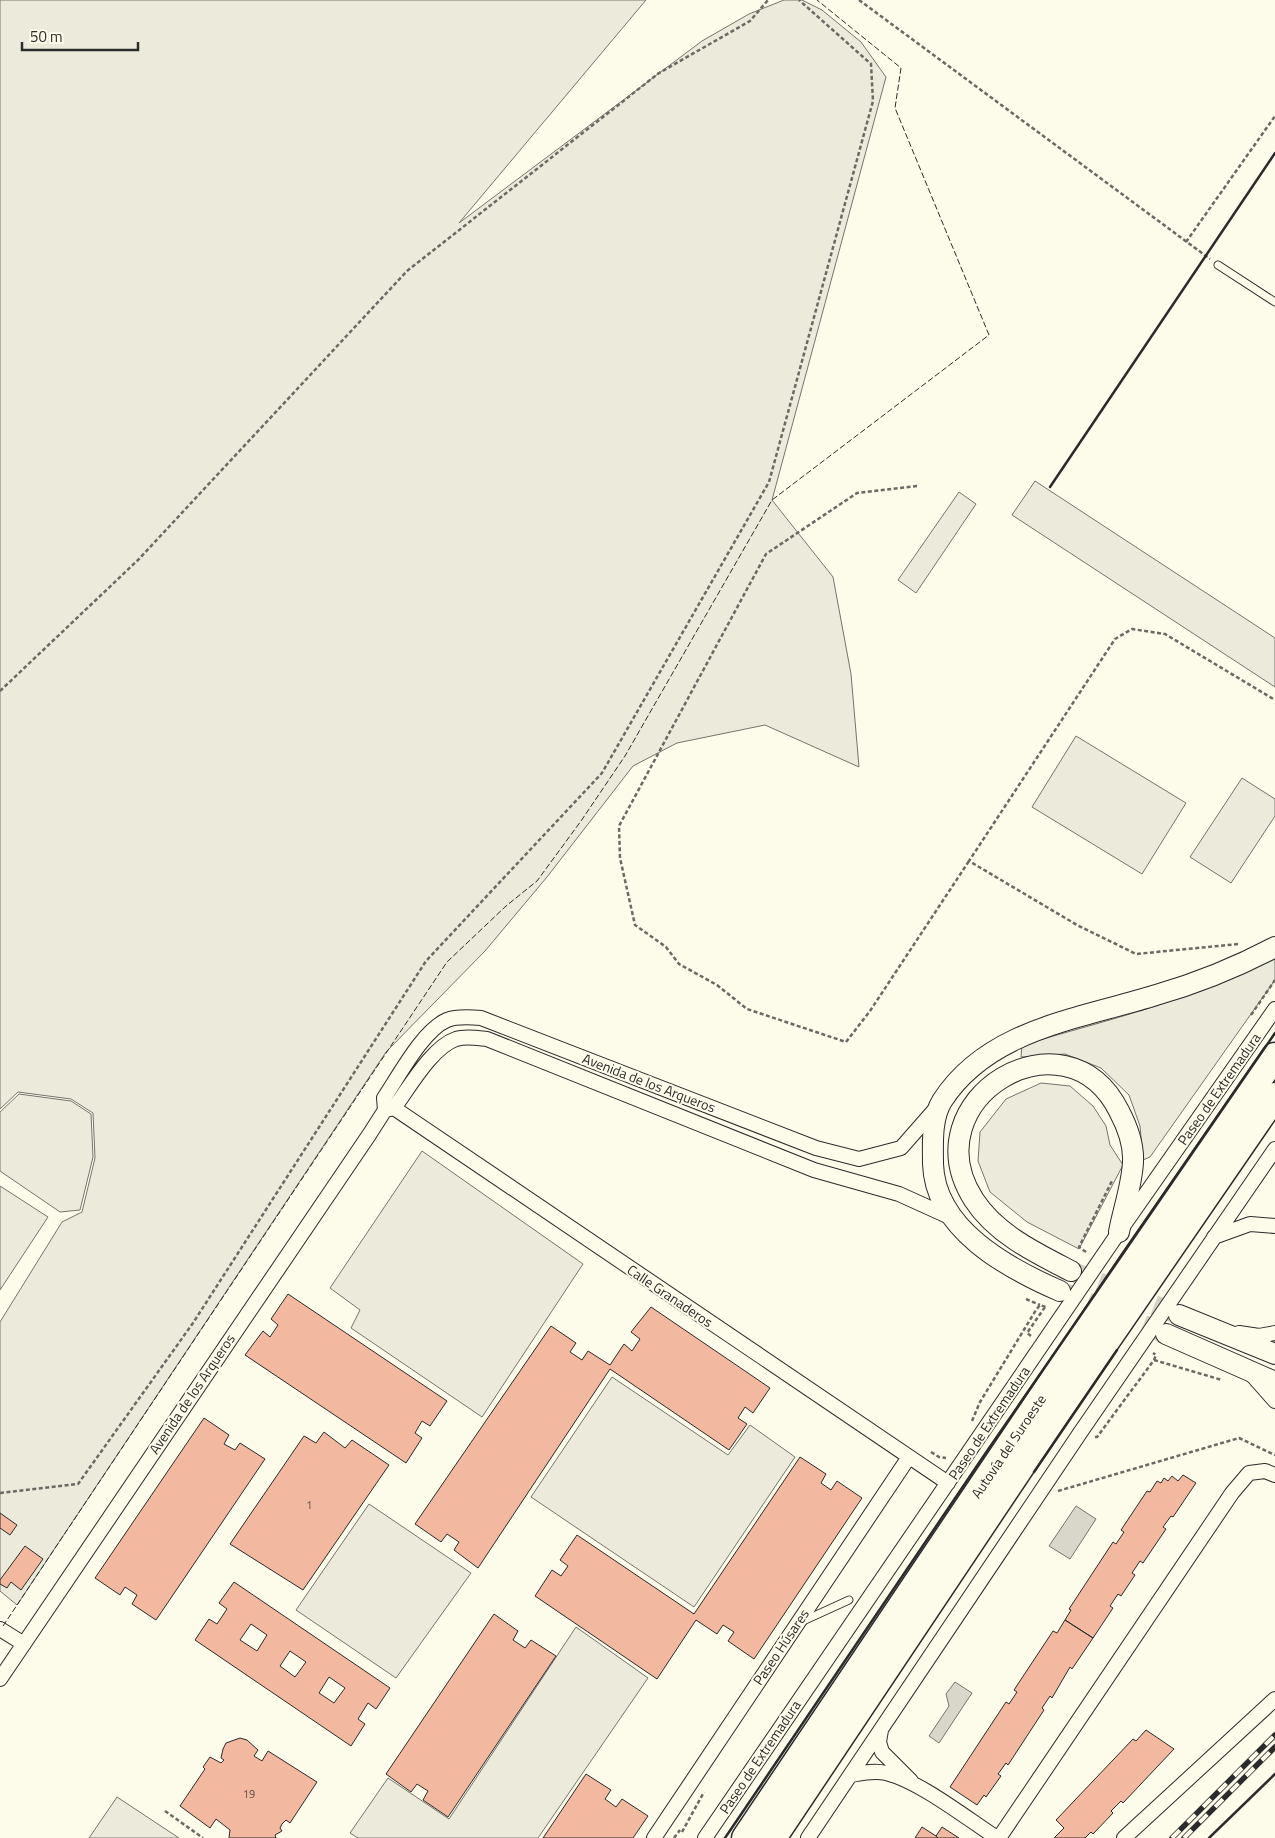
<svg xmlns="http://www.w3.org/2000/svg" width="1275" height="1838" font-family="'Titillium Web',sans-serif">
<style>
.green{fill:#ecebdb;stroke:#74746e}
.parking{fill:#eceadb;stroke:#74746e}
.water{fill:#d8d7c9;stroke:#74746e}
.building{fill:#f2b8a0;stroke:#2b2b2b;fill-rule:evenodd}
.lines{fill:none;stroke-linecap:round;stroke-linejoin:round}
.secondary-tunnel{stroke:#d3d1c4;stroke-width:20;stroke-dasharray:20 10;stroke-linecap:butt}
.lane-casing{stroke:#2b2b2b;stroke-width:9}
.street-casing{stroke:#2b2b2b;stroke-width:16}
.secondary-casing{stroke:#2b2b2b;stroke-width:22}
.highway-casing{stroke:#2b2b2b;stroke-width:29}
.path{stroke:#6a6964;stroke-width:2.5;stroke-dasharray:4 2.5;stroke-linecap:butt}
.lane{stroke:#fdfbea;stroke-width:7}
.street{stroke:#fdfbea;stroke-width:14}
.secondary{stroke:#fdfbea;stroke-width:20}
.highway{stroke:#fdfbea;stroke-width:26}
.rail-casing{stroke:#2b2b2b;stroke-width:5.5}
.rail{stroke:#fdfbea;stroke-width:4;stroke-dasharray:11;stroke-linecap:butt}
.fence{stroke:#2b2b2b;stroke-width:1;stroke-dasharray:6 2.5;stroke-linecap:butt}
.wall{stroke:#2b2b2b;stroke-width:2.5}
.labels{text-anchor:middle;stroke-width:4;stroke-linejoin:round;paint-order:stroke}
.number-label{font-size:11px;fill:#5d4e48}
.street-label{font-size:14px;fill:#2b2b2b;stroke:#fdfbea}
</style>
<rect width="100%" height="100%" fill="#fdfbea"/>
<path class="green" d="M0 0H646L459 223 702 41 749 14 784 0H802L822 10 861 42 886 77 772 500 833 577 851 674 859 767 765 725 677 743 633 766 547 877 485 951 386 1052 17 1605 0 1591V1322L62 1222 82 1212 95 1158 93 1113 71 1099 18 1092 0 1109Z
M1076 736 1186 803 1142 874 1032 807Z
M1242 778 1275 799V816L1231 883 1190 857Z
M1275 958V980L1150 1157 1143 1160 1140 1126 1129 1095 1101 1068 1065 1054 1021 1057 1022 1045C1108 1020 1195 999 1275 958Z
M1041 1083 1070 1086 1093 1106 1106 1126 1110 1145 1123 1165 1079 1249 1027 1222 990 1192 978 1161 980 1132 1006 1099Z
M19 1094 71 1101 91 1114 93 1157 80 1210 60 1212 0 1171V1112Z
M422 1151 583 1264 482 1417 351 1328 360 1310 330 1288Z
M0 1186 48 1217 0 1290Z
M612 1377 728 1455 750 1425 795 1457 694 1607 531 1497Z
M369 1504 471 1573 396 1678 296 1610Z
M576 1627 648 1678 538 1838H358L350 1833 388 1778 449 1819Z
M117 1797 179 1838H89Z"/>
<path class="parking" d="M1035 481 1275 638V687L1012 515Z
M959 492 976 504 916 593 898 580Z"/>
<path class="water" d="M1076 1506 1096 1519 1070 1559 1049 1546Z
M955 1682 972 1693 939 1743 929 1736 949 1706 946 1694Z"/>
<path class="building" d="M288 1294 447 1401 430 1426 422 1421 415 1433 422 1438 406 1463 245 1355 263 1331 270 1337 278 1325 271 1319Z
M651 1307 770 1388 753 1413 745 1407 738 1418 747 1424 729 1450 610 1369 478 1568 454 1550 459 1542 447 1534 441 1542 415 1524 551 1326 576 1343 570 1352 582 1360 588 1351 610 1365 624 1344 632 1351 640 1339 631 1332Z
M204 1418 229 1435 224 1444 235 1450 240 1443 265 1459 156 1620 132 1604 137 1595 125 1587 120 1595 95 1578Z
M324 1432 345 1448 352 1440 389 1465 303 1590 230 1544 304 1436 316 1443Z
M800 1457 826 1474 821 1483 831 1490 837 1481 862 1498 754 1659 728 1641 734 1632 723 1625 717 1634 696 1620 657 1679 535 1596 552 1570 561 1576 568 1566 560 1560 577 1535 694 1614Z
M1183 1475 1196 1483 1173 1517 1171 1516 1163 1527 1166 1529 1143 1563 1140 1561 1132 1573 1135 1575 1121 1596 1118 1594 1110 1606 1113 1608 1093 1638 1065 1620 1071 1610 1069 1609 1113 1542 1116 1544 1124 1532 1121 1530 1147 1491 1150 1492 1157 1481 1161 1483 1164 1478 1168 1481 1172 1476 1178 1481Z
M0 1513 17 1525 10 1535 0 1528Z
M25 1546 43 1559 21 1590 11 1582 7 1588 0 1584V1580Z
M234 1582 390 1688 376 1709 368 1703 358 1719 365 1724 351 1746 195 1640 209 1619 217 1624 227 1609 219 1603ZM251 1624 267 1635 257 1651 240 1640ZM290 1651 306 1662 295 1677 280 1666ZM329 1677 345 1688 334 1703 319 1693Z
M494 1614 518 1631 513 1640 525 1648 531 1640 556 1656 448 1817 423 1800 428 1791 417 1784 411 1792 386 1774Z
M1065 1620 1093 1638 1072 1669 1070 1667 1052 1698 1050 1696 1042 1708 1044 1710 1008 1765 1006 1763 998 1774 1001 1776 986 1797 984 1795 977 1805 950 1787 1006 1702 1009 1704 1017 1692 1014 1690 1053 1631 1057 1633Z
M1146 1730 1174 1749 1123 1803 1121 1801 1111 1811 1113 1813 1093 1834 1091 1832 1085 1838H1054L1064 1828 1056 1820 1133 1739 1136 1741Z
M240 1738 247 1740 258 1750 254 1756 262 1761 268 1751 317 1782 290 1823 286 1820 282 1824 280 1828 282 1831 275 1835 276 1838H229L230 1830 216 1819 210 1828 180 1806 205 1769 203 1767 210 1757 221 1763 224 1760 221 1758 223 1749 226 1743Z
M586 1774 611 1790 605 1799 616 1807 622 1799 648 1816 633 1838H543Z
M922 1827 936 1836 938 1838H915Z
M942 1827 959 1838H938L936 1836Z"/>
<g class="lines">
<path class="secondary-tunnel" d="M1071 1271 1179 1315
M1060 1291 1166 1334"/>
<defs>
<path id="lane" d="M1218 265 1275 302
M803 1621 849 1600"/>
<path id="street" d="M394 1108 948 1483
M386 1110 394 1108C409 1088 432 1047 456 1039 466 1036 477 1038 487 1039L814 1170 899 1194 952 1218
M1214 1237 1250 1224 1275 1226
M1239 1333 1259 1336 1275 1333
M1252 1375 1275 1401
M0 1629 24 1644
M0 1679 369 1135 385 1110 384 1098C399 1076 423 1030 447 1020 457 1016 470 1017 481 1018L816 1148 859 1159 901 1148 937 1107
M881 1730 879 1742 882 1752 911 1781
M851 1775C862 1773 874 1770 886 1773 921 1782 966 1818 997 1838
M654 1838 909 1457
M705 1838 1119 1232 1275 1009
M808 1838 1080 1433 1275 1149
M999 1838 1232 1493 1249 1473 1265 1471 1275 1475
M1124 1838 1275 1699"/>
<path id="secondary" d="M1071 1271C1036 1253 996 1234 974 1200 909 1099 1066 1005 1119 1111 1127 1126 1134 1143 1133 1162 1132 1185 1123 1210 1119 1232
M1060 1291C1007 1268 935 1229 933 1164 933 1145 931 1119 942 1101 988 1029 1080 1019 1156 995 1198 983 1237 967 1275 947
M1179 1315 1275 1354
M1166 1334 1275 1382"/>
<g id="highway">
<path id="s1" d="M745 1838 1134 1260 1275 1056"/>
<path d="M773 1838 1057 1413 1275 1096"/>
</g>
</defs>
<use href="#lane" class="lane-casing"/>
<use href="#street" class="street-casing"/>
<use href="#secondary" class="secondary-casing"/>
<use href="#highway" class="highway-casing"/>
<path class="path" d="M859 0 1210 259
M1186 242 1275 116
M917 486 857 493 766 554 619 826 620 858 635 925 666 947 679 964 717 985 747 1009 846 1042 870 1011 969 861
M0 691 138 560 407 271 659 73 750 21 768 0
M1238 944 1136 954 1077 925 969 861 1115 639 1132 629 1165 634 1275 700
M1251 1015 1275 980
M1086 1252 1079 1247 1112 1181
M1026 1299 1040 1305
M1031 1336 1027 1333 1045 1307
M1154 1360 1222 1380
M972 1421 980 1402 1036 1310 1040 1305 1046 1307
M1095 1437H1097L1154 1360 1156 1355 1153 1353
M931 1452 939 1457 946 1458
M1058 1491 1239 1438 1275 1455
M0 1493 78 1484 193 1323 426 961 602 773 769 482 873 101 871 64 799 0
M165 1811 203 1838
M682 1832 704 1792
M674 1838 680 1830"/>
<use href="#lane" class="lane"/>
<use href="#street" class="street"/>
<use href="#secondary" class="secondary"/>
<use href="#highway" class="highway"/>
<defs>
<path id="rail" d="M1172 1838 1275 1735
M1184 1838 1275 1747"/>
</defs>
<use href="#rail" class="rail-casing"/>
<use href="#rail" class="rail"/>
<path class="fence" d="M3 1626 447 962 506 906 537 881 581 821 625 756 772 500 989 335 895 108 901 68 817 0"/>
<path class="wall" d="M1050 487 1275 153
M1034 1472 1117 1350
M725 1838 985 1454 1275 1033
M1209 1838 1275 1774"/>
</g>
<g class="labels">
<g class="number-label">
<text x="309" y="1509">1</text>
<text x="249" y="1798">19</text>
</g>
<g class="street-label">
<text transform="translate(649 1083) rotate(21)" y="5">Avenida de los Arqueros</text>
<text transform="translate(1219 1089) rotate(-55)" y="5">Paseo de Extremadura</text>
<text transform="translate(670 1296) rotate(34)" y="5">Calle Granaderos</text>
<text transform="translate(192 1394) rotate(-56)" y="5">Avenida de los Arqueros</text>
<text transform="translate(989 1423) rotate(-56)" y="5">Paseo de Extremadura</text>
<text dy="5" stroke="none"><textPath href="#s1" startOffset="472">Autovía del Suroeste</textPath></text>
<text transform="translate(781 1647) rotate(-56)" y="5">Paseo Húsares</text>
<text transform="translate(760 1757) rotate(-56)" y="5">Paseo de Extremadura</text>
</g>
</g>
<path d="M22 42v8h116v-8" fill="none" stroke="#2b2b2b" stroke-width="2.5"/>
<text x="30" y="42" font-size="15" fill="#2b2b2b" stroke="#fdfbea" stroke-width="4" paint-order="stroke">50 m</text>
</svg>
